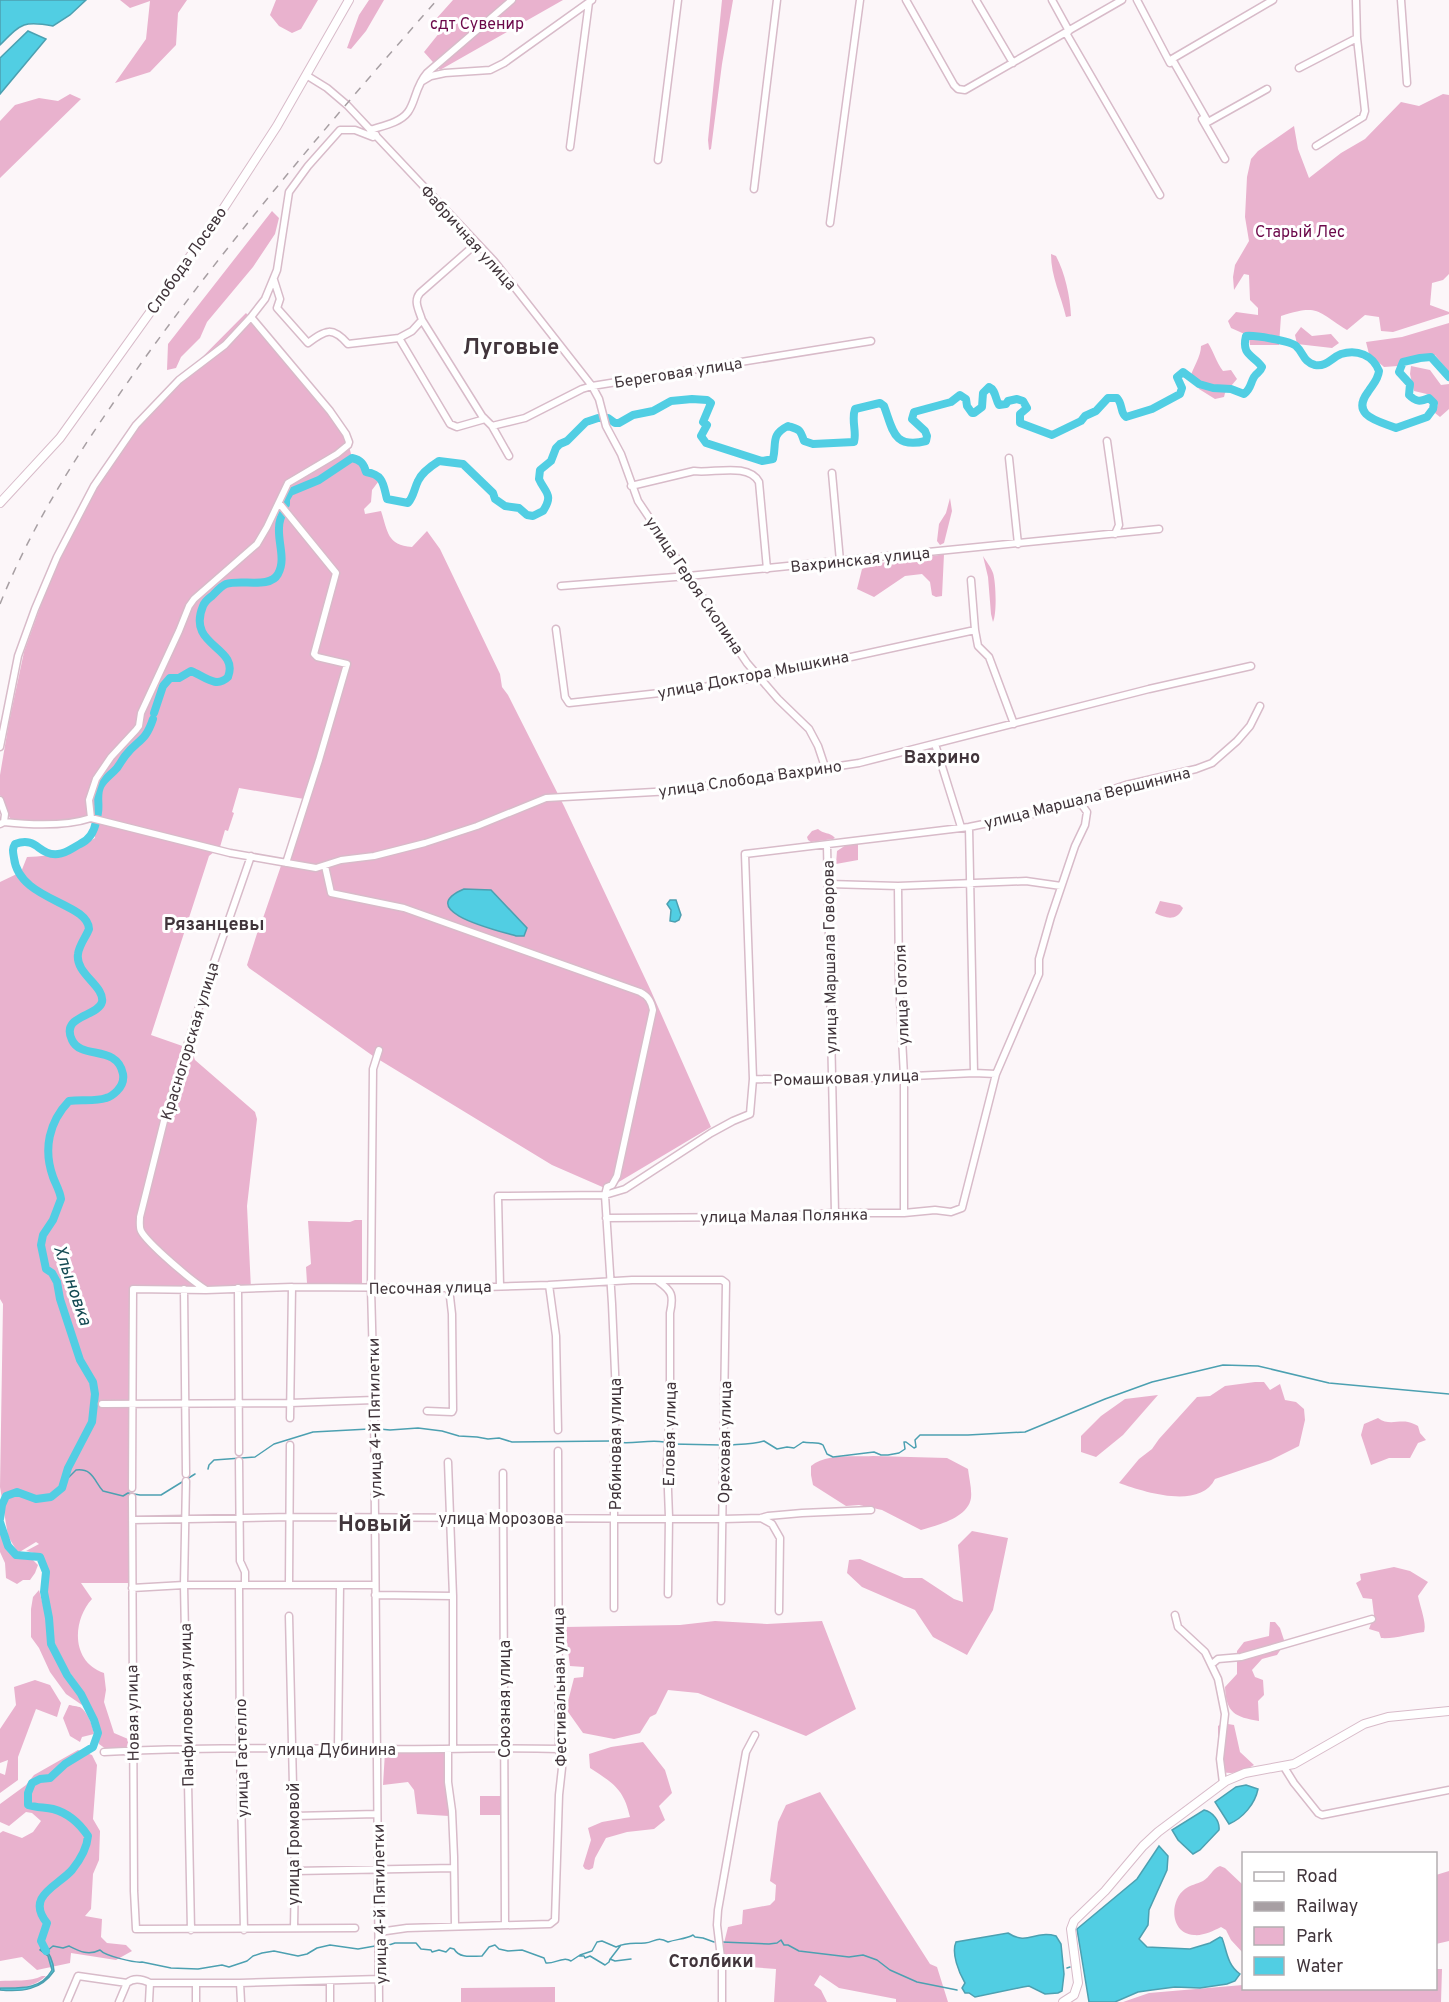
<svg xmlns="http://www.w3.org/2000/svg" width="1449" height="2002" font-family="Overpass,sans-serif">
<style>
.green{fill:#e9b2ce}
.water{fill:#51cee3;stroke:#4ca0b1;stroke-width:1.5}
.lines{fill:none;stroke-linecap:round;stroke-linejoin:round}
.stream{stroke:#4ca0b1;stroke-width:1.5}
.river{stroke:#51cee3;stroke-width:8}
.minor-casing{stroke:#d8bbc9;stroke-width:9}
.major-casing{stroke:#d8bbc9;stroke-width:10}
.minor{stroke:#fff;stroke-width:6}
.major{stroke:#fff;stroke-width:8}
.rail{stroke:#a79fa3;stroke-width:1.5;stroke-dasharray:8 8;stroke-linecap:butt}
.labels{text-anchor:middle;stroke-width:6;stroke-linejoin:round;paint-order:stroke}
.park-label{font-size:16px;fill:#6c084a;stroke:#fff}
.street-label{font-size:16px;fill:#41353b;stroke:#fff}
.neighbourhood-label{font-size:18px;font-weight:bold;fill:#41353b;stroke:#fff}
.water-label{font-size:18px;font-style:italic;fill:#134a53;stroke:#fff}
.district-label{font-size:22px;font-weight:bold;fill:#41353b;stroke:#fff}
</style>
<rect width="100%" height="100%" fill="#fcf6f9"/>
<path class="green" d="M120 0H187L178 13 176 45 150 72 115 83 146 39 150 1 130 8Z
M276 0H318L301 29 292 33 279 26 270 15Z
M369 0H384L366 31 351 49 347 48 359 15Z
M453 0H563L440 70 424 52 448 22 437 31 432 30V27L436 19Z
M722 0H733L722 64 711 149 709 150 708 140Z
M70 94 81 99 0 178V121L15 105 39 98 58 101Z
M1443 94 1449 95V274L1443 280 1432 283 1430 305 1449 312V314L1393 332 1381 331 1379 317 1365 315 1347 330C1316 311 1319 304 1281 316L1279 345H1250L1249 336 1231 328 1228 321 1236 312 1258 315V308L1250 300 1249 275 1244 274 1234 290 1233 277 1235 265 1249 241 1245 217 1247 177 1251 159 1258 151 1294 126 1298 149 1309 178 1341 153 1365 139 1401 102 1419 106Z
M272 211 279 218 275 234 253 267 207 322 200 338 181 357 176 368 167 370 168 344Z
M1051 254 1056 256C1065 273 1070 296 1071 316L1066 317C1061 295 1051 277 1051 254Z
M246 313 346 434 352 458C361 460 364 464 367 472L376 473 381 478 372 490 371 502 364 509 365 514 381 511C388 532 387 545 412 547L427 531 440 549 500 674 502 687 508 695 564 806 651 991 711 1127 607 1189 552 1165 373 1056 249 968 247 965 261 921H262L304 799 239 788 232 812 234 813 228 831 225 830 220 847 209 856 151 1035 191 1049 195 1060 255 1112 257 1119 247 1206 251 1289 132 1292 128 1583H81L92 1599C72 1621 71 1662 104 1673L106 1690 104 1702 114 1733 128 1739V1745L125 1749H106L99 1744 97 1724 90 1706 78 1684 68 1670 52 1638 50 1608 45 1591 48 1573 42 1555 26 1551 39 1544 36 1542 18 1553 8 1536 0 1487 3 1304 0 1299V882L21 872 27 857C55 856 71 852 95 838L91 819 77 822 12 823 0 795V775L9 722 24 652 56 563 91 493 136 424Z
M1449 323V372L1435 355 1404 358 1398 366 1384 367 1369 354 1366 342 1402 337Z
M1301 327 1312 336 1331 334 1339 343 1332 348 1297 344 1295 335Z
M1208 343C1214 352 1216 362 1223 371L1231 370 1237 379 1225 393 1224 397 1215 399 1199 389 1190 378C1193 367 1201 357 1201 346Z
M1411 366 1430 370 1441 385 1449 384V409L1440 417 1435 413 1438 404 1431 395 1414 391 1410 374Z
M950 498 952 511 944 543 940 545 937 541 939 524 946 513Z
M944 554 942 596 936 597 932 595 930 582 922 574 905 576 874 597 857 589 862 569 878 563 913 560Z
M983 556C986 561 991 567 993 573 996 582 997 614 993 622L991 614 988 577Z
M818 829C823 834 830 832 835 838L833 839 811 842 808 840 807 837 812 831Z
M858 844V860L836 864 837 851 846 845Z
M1160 901 1180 905 1183 908C1177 921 1167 919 1155 913Z
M355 1220H362V1283H307L306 1267 311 1264 308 1221 350 1222Z
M1255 1382H1264L1270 1390 1280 1384 1285 1400 1296 1402 1304 1409 1305 1420 1299 1446 1271 1460 1215 1479C1200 1510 1144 1492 1119 1483L1139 1459 1152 1449 1159 1439 1197 1397 1210 1396 1225 1386Z
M1158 1395 1123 1435 1096 1457 1081 1452V1436L1101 1416 1125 1399Z
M1378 1418C1389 1426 1397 1420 1408 1422 1412 1423 1415 1424 1418 1426L1420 1433 1426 1440 1418 1443 1410 1458H1389L1371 1465 1361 1435 1364 1424Z
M873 1456 947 1458 968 1469C969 1478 972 1489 971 1498 968 1518 938 1525 921 1530L882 1510 859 1505 846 1506 813 1485 811 1475V1466C826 1453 855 1457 873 1456Z
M0 1531 6 1547 15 1558 33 1560 38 1565 35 1573 30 1580H23L17 1584 6 1578 5 1563 0 1552Z
M972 1531 1008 1538 993 1610 967 1655 933 1637 915 1610 862 1587 847 1573 849 1560 860 1559 904 1578H922L954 1599 963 1602 958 1545Z
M1394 1567 1410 1571 1428 1582 1418 1596C1420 1607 1427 1623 1424 1632 1409 1634 1395 1639 1381 1638L1379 1632 1369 1629 1374 1615 1372 1599 1363 1598 1356 1583 1361 1580 1360 1574Z
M39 1590 47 1620 49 1645 67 1678 81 1698 82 1705 66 1694 50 1672 39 1648 31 1637V1609L33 1597Z
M715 1621 767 1624 822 1621 856 1709 806 1736 698 1693 668 1690 656 1714 650 1717 640 1733 614 1739 583 1733 566 1709 574 1678 583 1677 584 1667 570 1666 565 1627 680 1625Z
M1270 1622H1275L1280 1628 1285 1643 1277 1655 1262 1659 1252 1670 1255 1677 1263 1680 1264 1695 1258 1701 1259 1721C1235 1717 1226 1713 1225 1687L1237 1674V1651L1244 1642 1269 1636Z
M35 1680 50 1685 61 1703 57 1717 36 1709 18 1757V1780L0 1793V1773L5 1775 8 1760 0 1763V1729L16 1705 14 1687Z
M69 1705C70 1705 79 1707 80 1707 87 1711 93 1726 94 1734L82 1737 80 1742 70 1736 63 1718Z
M1222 1723 1234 1725 1240 1752 1254 1765C1243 1771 1235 1775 1223 1772L1218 1754V1726Z
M643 1742 665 1770 672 1793 659 1806 665 1820 654 1829 627 1832 606 1838 595 1858 593 1868 589 1870 585 1869 583 1866 591 1840 588 1828 602 1822 630 1817C624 1789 613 1783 590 1768L589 1754 611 1747Z
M78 1750 92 1755 97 1765 93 1819 100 1831 99 1860 93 1874 91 1909 85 1916 102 1919 101 1937 107 1943 126 1945 132 1951 116 1960 71 1953 70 1963 37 1970 22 1957 0 1961V1833L3 1831 22 1838 33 1832 41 1821 32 1813 26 1812 9 1826 0 1822V1804L26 1785 34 1775Z
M444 1751 446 1753 449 1816 417 1814 414 1790 408 1782 383 1785 385 1752Z
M820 1792 930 1964 937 1967 948 2002H896V1999L839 1988 820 1975 814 1985 821 1990 827 2002H774L776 1969 749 1967 748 1955H721L728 1927 742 1924 743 1910 770 1905 775 1900 776 1885 770 1881 778 1822 786 1805Z
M480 1796H501V1815H480Z
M1220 1866 1225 1868 1243 1885V1953L1231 1940 1226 1930 1221 1927C1213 1931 1203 1936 1194 1935 1170 1934 1169 1901 1185 1889 1190 1885 1197 1884 1203 1881 1210 1877 1212 1869 1220 1866Z
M1449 1871V1941L1436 1944V1875Z
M1436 1969H1442L1441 2002H1123L1149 1993 1243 1985 1244 1988H1436Z
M42 1976H46C33 1988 17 1989 0 1987V1981C13 1980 30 1982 42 1976Z
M555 1987V2002H461V1988Z"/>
<path class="water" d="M0 0H86L70 15 53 26C23 20 21 24 0 45Z
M28 31 46 39 0 94V58Z
M464 889 491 890 527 928 524 936H516C500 931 412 911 464 889Z
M670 900H676L681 915 679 920 675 922 670 921 671 910 667 904Z
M1246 1785 1258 1789C1255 1804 1243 1818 1229 1824L1215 1802 1236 1787Z
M1204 1810C1213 1812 1220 1821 1219 1830L1200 1850 1193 1854 1178 1840 1172 1830Z
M1159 1846 1168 1856 1167 1870 1149 1910 1148 1925 1139 1939 1147 1947 1190 1949 1210 1943 1220 1937 1222 1938C1227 1951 1227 1965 1240 1974L1235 1981 1227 1984 1200 1988 1175 1987 1152 1990 1138 1992 1115 2002H1089L1077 1929 1137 1879Z
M1008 1933C1028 1946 1034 1930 1056 1936L1061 1944 1064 1974 1062 1991 1058 1993 1045 1994 1029 1986 1023 1987 975 1997 969 1993H965L962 1988 965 1983C959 1973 951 1953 956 1942Z
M41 1941C47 1951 53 1958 54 1971 41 1990 22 1992 0 1990V1988C20 1988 41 1990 52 1970L48 1956 40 1950 43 1947Z"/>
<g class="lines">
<path class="stream" d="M379 1429 390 1430 418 1428 442 1431 459 1436 477 1437 488 1439 499 1438 512 1442 611 1441
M616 1442C632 1445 648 1439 664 1442
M672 1444 721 1445
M726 1445C738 1444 752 1445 764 1441L777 1449 787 1447 794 1448 803 1442C810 1444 817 1441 823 1445L827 1454 833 1457 874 1452 881 1455H888L899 1453 905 1449 904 1442H906L914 1448 916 1447 915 1440 920 1435H968L1025 1432 1105 1399 1152 1382 1223 1365 1258 1366 1329 1383 1449 1394
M208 1469 209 1465 214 1460 255 1457 274 1444 313 1432 369 1429
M64 1482 76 1470C93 1468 94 1481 103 1491L123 1496 128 1493 140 1495H161L195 1474
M722 1942 769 1944 777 1943 781 1940 784 1945H788L799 1951 849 1957 863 1955 877 1960 890 1970 917 1982 957 1990
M386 1946 395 1943H416L421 1949 431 1950 432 1952 439 1950 446 1952 450 1948 454 1949C460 1959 472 1956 482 1956L489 1947 495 1945 499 1949 508 1951 522 1950 544 1958 546 1963C555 1964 563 1956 571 1961L580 1955 592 1951 597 1942 602 1941 616 1947C627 1942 634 1944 645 1943 655 1942 657 1936 668 1942 677 1939 686 1939 693 1935L695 1937 703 1938 714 1942
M47 1951 53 1946 63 1948 69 1946C79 1951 88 1956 100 1950 105 1956 135 1963 142 1962L171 1968 198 1969 222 1965 229 1967 247 1961 253 1956 262 1953 274 1951 298 1956 307 1954 317 1948 330 1945 358 1949 375 1946
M579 1956H584L585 1958 590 1956 605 1965 609 1962 610 1959 615 1961 631 1959
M611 1958 621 1945
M1067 1968 1070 1967"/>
<path class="river" d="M286 504V499L290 492 319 480 352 458C361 460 364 464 366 472 384 475 383 484 387 499L408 503C414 496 414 489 418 481 422 472 431 466 439 461L463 464 493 493 495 499 505 506 519 508 527 515 533 516 543 511C554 494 545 493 539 479L540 470 551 461 556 448 560 444 567 441 586 422 598 418H608L615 423H619L633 415 653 411 671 401 692 399 707 400 711 403 703 422 707 425 701 436 706 443 762 461 773 459C777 443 770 435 788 426 800 430 800 429 804 441L813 444 854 442C857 432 851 420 855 409L880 403 884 406C893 430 893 449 926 441L927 436 925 431 912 419 914 412 951 402 960 395 966 399 967 406 972 413H974L982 407 983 393 989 387C996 390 995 399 999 405L1006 404 1008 401 1017 399 1023 401 1027 408 1020 414V423L1052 435 1081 421 1085 416 1096 411 1108 398H1117C1123 404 1120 413 1126 417L1152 409 1180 394 1182 388 1177 377 1183 372 1199 384 1213 388 1231 389 1244 394C1251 389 1250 384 1254 377 1257 372 1260 373 1262 367 1254 355 1241 356 1246 336 1254 335 1291 341 1296 346 1304 353 1303 362 1315 365 1327 367 1331 358 1341 354 1357 349 1373 355 1379 371 1378 380 1373 384 1368 392 1350 416 1379 421 1396 428L1427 417 1433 409 1434 403 1429 398C1420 402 1416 402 1409 395L1410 384 1399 372 1403 362 1420 358 1431 357 1449 377
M154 713 163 686 170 678H179L191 671C204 676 216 689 228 677 240 646 186 647 203 606 205 601 208 599 212 596 216 592 221 586 226 584 241 579 270 589 278 574 286 560 278 543 279 528 279 522 281 516 284 511
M97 817C101 806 95 795 101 785 105 778 112 774 117 768 120 764 122 760 125 756 138 739 145 743 153 719
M0 1519 2 1505 6 1496 17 1492 36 1499 51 1497 62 1488 68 1468 92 1422 95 1394 93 1382 80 1360 60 1299 57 1282 52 1273 46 1269 41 1245 43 1235 53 1220 61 1199C60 1191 56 1185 53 1177 43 1149 49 1122 69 1101 81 1099 94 1102 106 1098 110 1097 114 1094 117 1091 122 1086 124 1080 123 1074 117 1044 81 1060 72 1040 60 1015 98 1017 102 1002 105 986 75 974 78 954 79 945 86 937 89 929 88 902 19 901 14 858 13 852 12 849 15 844 38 836 38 856 58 854 67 853 72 848 80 844 89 840 94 832 96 822
M0 1522 8 1546 16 1555 40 1557 46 1572 44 1592 49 1618 51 1644 67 1675 81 1694 94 1720 98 1733 93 1747 65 1764 50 1778 40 1779 32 1783 28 1793V1805C37 1808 45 1807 53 1809 68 1813 80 1824 88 1836 87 1848 80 1860 72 1870 58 1886 25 1896 47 1923L41 1941 46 1951"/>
<defs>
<path id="minor" d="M906 0 954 85 958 89 965 90 1122 0
M976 0 1013 63
M1052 0 1069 31
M1137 0 1170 63
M1401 0 1407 83
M1066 33 1160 195
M1299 68 1357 38 1356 0
M306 75 327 88 347 105 494 261 592 386 599 399 606 426 621 454 638 501 747 663 778 699 809 729 818 746 825 767
M421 82 431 76 445 73 490 70 504 63 592 0
M1267 89 1208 122 1172 59 1273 0
M1202 119 1225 159
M370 130C382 126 400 123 408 112 416 101 415 87 427 73L512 0
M1316 146 1363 117 1365 111 1357 38
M570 147 589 2
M658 160 678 0
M754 189 777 0
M830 223 860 0
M274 280 280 299 277 308 308 343C326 330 332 326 348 344L399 338 412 331 422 320C419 310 413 301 420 293L477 243
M422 320 482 416 492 426 509 456
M399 338 450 424 457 427 485 419
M492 426 525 418 582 389 592 386 871 341
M1107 441 1119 525 1115 534
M1009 458 1018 544
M832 473 840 561
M631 486 694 471C712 474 748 462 759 482L767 569
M279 503 336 573 314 654 317 657 347 664 319 760 286 863
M971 580 975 630 978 646 989 657 1014 724
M561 586 688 576 1159 529
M556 629 565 697 569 703 687 690 759 677 975 630
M935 744 961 827
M0 747 18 656 35 609 57 557 94 486 136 425 179 380 225 345 251 317 265 299 277 270 289 192 308 166 340 130H355L373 137 376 135
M0 800 5 814 4 822 0 824
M91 818 89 800 96 779 111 757 136 730 139 726 141 713 179 631 189 606 194 599 257 544 267 527 288 483 337 454 348 445 349 442 346 434 330 411 251 317
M4 822C31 825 64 827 91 818L230 853 316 868 341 860 374 856 425 843 477 826 546 798 672 791 859 763 1149 689 1251 666
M969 827 974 1073
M827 845 835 1213
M325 866 331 893 404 908 640 992C648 996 651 1001 653 1010L617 1176 612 1185 607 1187 605 1195 612 1304 616 1395 614 1457V1608
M829 884 898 886 1026 881 1061 886
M898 886 899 980 904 1076V1213
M379 1050 373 1069 371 1288 374 1400 379 2002
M753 1079 832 1080 974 1073 996 1074
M606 1218 759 1217 835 1213H904L935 1210 951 1212 962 1208 996 1074 1039 974V959L1051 917 1075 846 1085 825 1087 812 1082 805 1075 803
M658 1281C672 1291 674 1295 670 1313V1405L667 1464 669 1517 668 1594
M549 1285 556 1336 558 1430
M500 1286 498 1196 605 1195 625 1189 711 1133 733 1121 750 1114 753 1079 745 854 969 827 1047 811 1126 785 1196 769 1212 763 1237 741 1250 726 1260 706
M238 1288 239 1452
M184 1289 186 1474
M205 1289C192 1281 148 1244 141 1231 139 1227 140 1221 140 1217L164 1121 204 991 251 856
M102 1404 290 1403 374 1400
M427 1411 452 1412 453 1410 452 1314 449 1288
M290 1418 292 1287
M239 1461 240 1561 245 1572V1585
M448 1462 453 1596V1748
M503 1473 505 1924
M186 1481 184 1585 191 1930
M132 1488 133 1289 206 1290 292 1287 449 1288 549 1285 632 1280H722L726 1283 721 1601
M132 1497 134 1891 136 1929 355 1928
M761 1518 772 1524 780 1538 779 1611
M132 1520 291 1517 723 1519 761 1518 768 1516 802 1513 871 1510
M289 1584 290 1445
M239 1586 240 1749 244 1930
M132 1588 184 1585H375
M375 1595 453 1596
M1175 1615 1178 1627 1205 1652 1218 1679 1225 1714 1220 1759 1223 1783
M289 1616 295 1871 294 1928
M1212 1664 1218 1659 1241 1657 1372 1619
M338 1748 340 1585
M448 1749V1782L452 1811 454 1857 455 1926
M104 1752C195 1747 286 1748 377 1749 438 1750 498 1747 559 1749
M1284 1767 1294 1783 1318 1813 1322 1815 1449 1790
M294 1816 377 1814
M295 1871 454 1868
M379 1932 407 1928 550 1924 555 1920 559 1795 562 1768 559 1749 558 1451
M196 1983V2002
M240 1983 241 2002
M67 2002 78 1976 127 1983C134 1977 142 1979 150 1983H240L380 1979
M119 2002 127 1983
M149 2002 150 1983
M330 2002V1981
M722 2002V1966L717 1925 718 1910 746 1752 755 1735"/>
<path id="major" d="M0 503 60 438 214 223 277 126 349 0
M1063 2002 1074 1995 1078 1983 1071 1929 1074 1921 1105 1891 1143 1846 1158 1832 1226 1781 1245 1773 1294 1764 1364 1724 1388 1717 1449 1711"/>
</defs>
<use href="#minor" class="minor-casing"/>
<use href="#major" class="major-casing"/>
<use href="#minor" class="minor"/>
<use href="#major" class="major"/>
<path class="rail" d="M0 604C36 515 86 441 142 362 232 236 334 117 437 0"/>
</g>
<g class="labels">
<g class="park-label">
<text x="477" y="29">сдт Сувенир</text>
<text x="1300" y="237">Старый Лес</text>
</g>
<g class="street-label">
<text transform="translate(469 237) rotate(48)" y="6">Фабричная улица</text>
<text transform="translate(186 260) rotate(-55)" y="6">Слобода Лосево</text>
<text transform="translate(678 372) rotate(-9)" y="6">Береговая улица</text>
<text transform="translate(860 559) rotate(-6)" y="6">Вахринская улица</text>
<text transform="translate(695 585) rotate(56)" y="6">улица Героя Скопина</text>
<text transform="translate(753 674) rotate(-11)" y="6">улица Доктора Мышкина</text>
<text transform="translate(750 778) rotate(-8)" y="6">улица Слобода Вахрино</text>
<text transform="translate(1087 797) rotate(-14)" y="6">улица Маршала Вершинина</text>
<text transform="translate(829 957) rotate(-91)" y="6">улица Маршала Говорова</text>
<text transform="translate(901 995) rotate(-92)" y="6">улица Гоголя</text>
<text transform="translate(189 1041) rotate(-73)" y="6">Красногорская улица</text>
<text transform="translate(846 1077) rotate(-2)" y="6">Ромашковая улица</text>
<text transform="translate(784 1215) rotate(-1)" y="6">улица Малая Полянка</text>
<text transform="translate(430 1287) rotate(-1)" y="6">Песочная улица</text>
<text transform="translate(374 1418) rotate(-91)" y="6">улица 4-й Пятилетки</text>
<text transform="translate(669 1434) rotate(-89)" y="6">Еловая улица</text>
<text transform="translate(724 1442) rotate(-89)" y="6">Ореховая улица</text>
<text transform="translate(615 1444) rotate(-90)" y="6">Рябиновая улица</text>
<text x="501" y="1524">улица Морозова</text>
<text transform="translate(559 1687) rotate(-91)" y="6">Фестивальная улица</text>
<text transform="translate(504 1699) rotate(-90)" y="6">Союзная улица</text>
<text transform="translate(186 1705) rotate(-91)" y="6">Панфиловская улица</text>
<text transform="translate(132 1713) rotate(-91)" y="6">Новая улица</text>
<text x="332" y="1755">улица Дубинина</text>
<text transform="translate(241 1758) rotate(-91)" y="6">улица Гастелло</text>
<text transform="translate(293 1844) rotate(-90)" y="6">улица Громовой</text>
<text transform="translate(379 1904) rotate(-91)" y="6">улица 4-й Пятилетки</text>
</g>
<g class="neighbourhood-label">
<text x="942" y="763">Вахрино</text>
<text x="214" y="930">Рязанцевы</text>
<text x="711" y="1967">Столбики</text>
</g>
<g class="water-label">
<text transform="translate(73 1285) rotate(71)" y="6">Хлыновка</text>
</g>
<g class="district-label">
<text x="511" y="354">Луговые</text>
<text x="375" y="1531">Новый</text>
</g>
</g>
<rect x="1242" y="1852" width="195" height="138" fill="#ffffff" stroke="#b3aeb1" stroke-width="1.5"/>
<rect x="1254" y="1872" width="30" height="9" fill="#ffffff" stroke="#b3aeb1" stroke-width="1.5"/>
<text x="1296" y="1882" font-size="18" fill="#41353b">Road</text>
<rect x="1254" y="1902" width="30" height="9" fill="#a79fa3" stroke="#b3aeb1" stroke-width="1.5"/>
<text x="1296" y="1912" font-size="18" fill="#41353b">Railway</text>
<rect x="1254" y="1927" width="30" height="18" fill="#e9b2ce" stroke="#b3aeb1" stroke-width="1.5"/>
<text x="1296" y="1942" font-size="18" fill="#41353b">Park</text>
<rect x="1254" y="1957" width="30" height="18" fill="#51cee3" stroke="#b3aeb1" stroke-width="1.5"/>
<text x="1296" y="1972" font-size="18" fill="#41353b">Water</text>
</svg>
